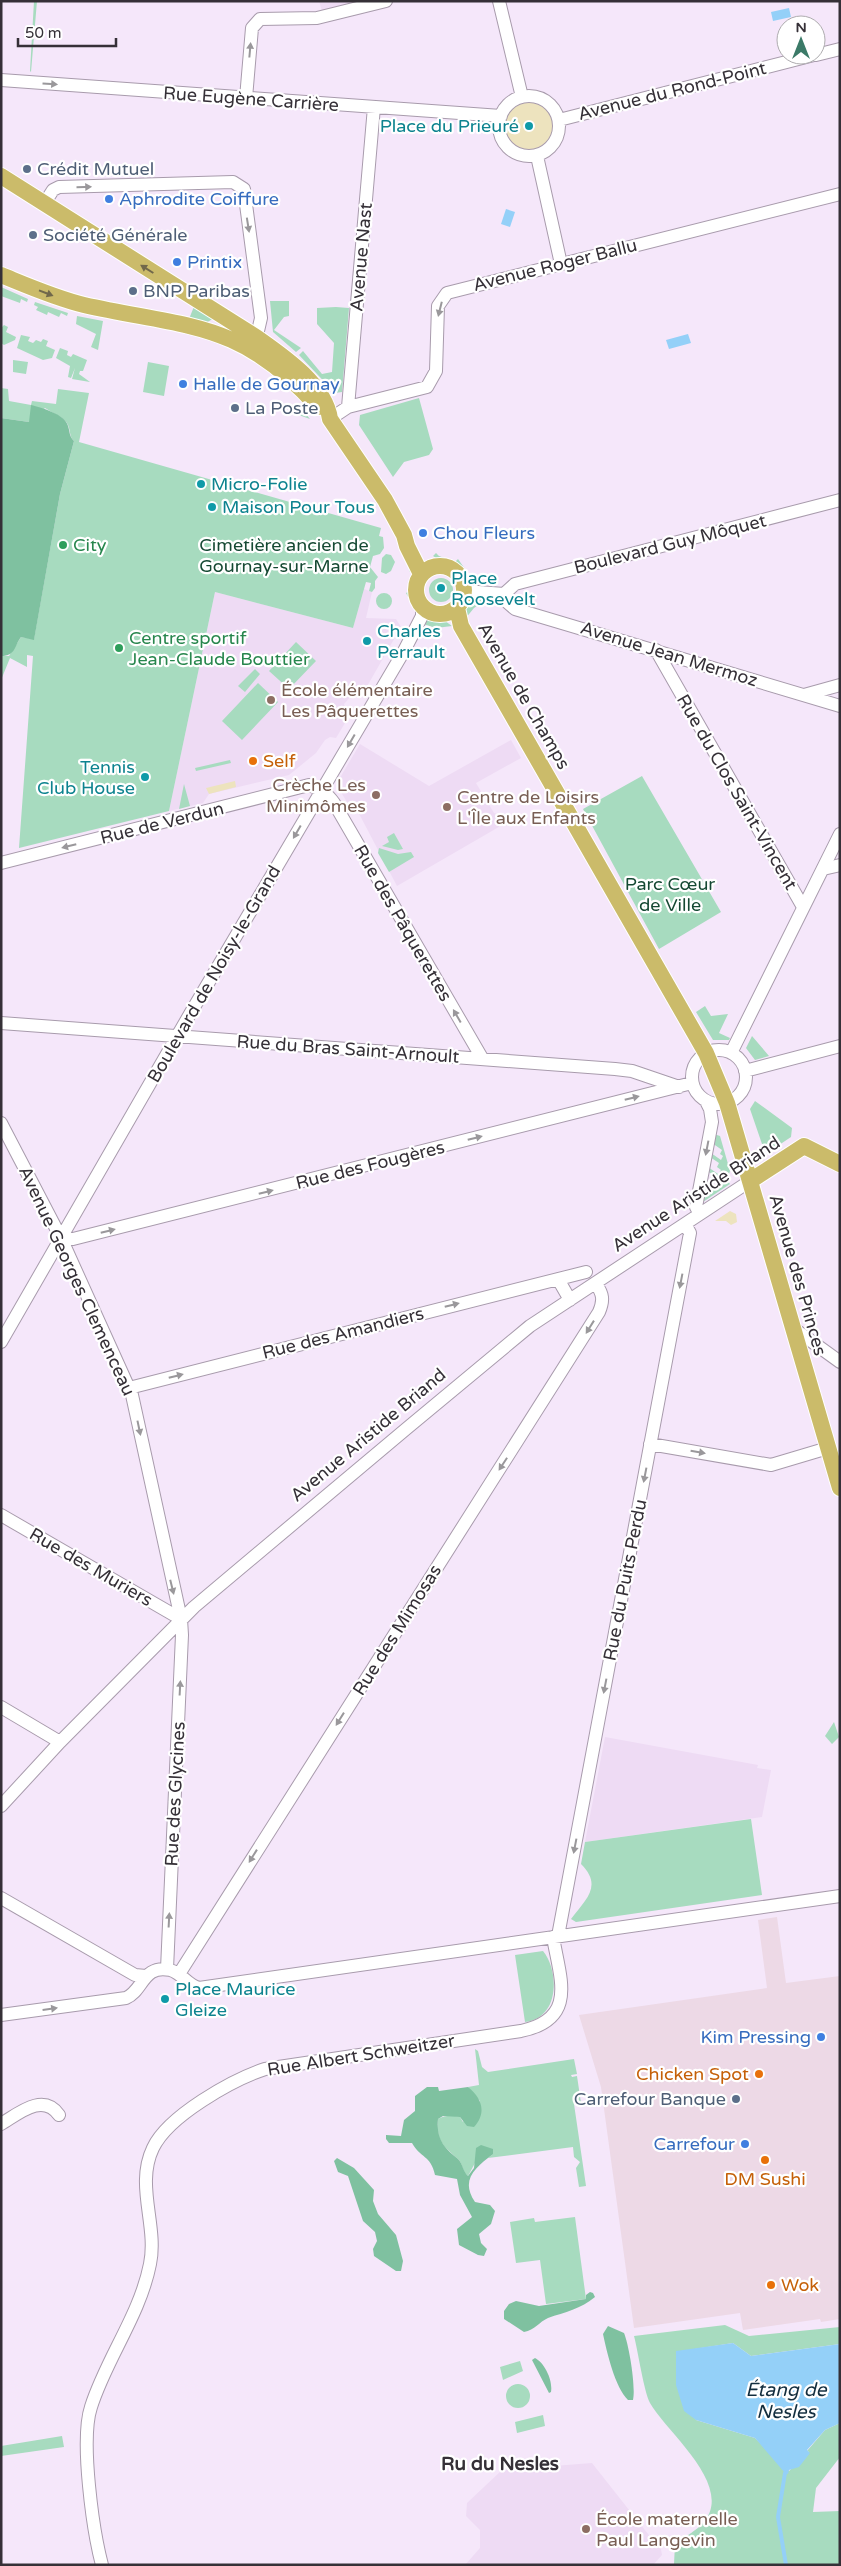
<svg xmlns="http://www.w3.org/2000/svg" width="841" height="2566" font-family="'Varela Round',sans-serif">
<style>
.commercial{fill:#edd9e6}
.built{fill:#eedbf4}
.green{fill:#a7dbbf}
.forest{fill:#7fc1a0}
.sand{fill:#ede3be}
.water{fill:#94d0f8}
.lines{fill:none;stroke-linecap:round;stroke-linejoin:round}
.stream{stroke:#94d0f8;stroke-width:4}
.minor-casing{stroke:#a89bac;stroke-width:14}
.major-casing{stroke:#fff;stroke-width:18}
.minor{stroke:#fff;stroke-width:12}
.major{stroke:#cbbb6a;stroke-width:16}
.oneway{fill:#9a989b}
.oneway2{fill:#71684b}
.culture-dot{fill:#0f9aa8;stroke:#fff;stroke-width:2}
.service-dot{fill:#5c6f8a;stroke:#fff;stroke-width:2}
.shop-dot{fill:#3f7fe0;stroke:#fff;stroke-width:2}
.leisure-dot{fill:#2e9e5b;stroke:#fff;stroke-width:2}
.education-dot{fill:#8d6e63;stroke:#fff;stroke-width:2}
.food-dot{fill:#e8710a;stroke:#fff;stroke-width:2}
.labels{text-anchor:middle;stroke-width:4.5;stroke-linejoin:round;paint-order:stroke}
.street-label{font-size:18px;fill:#353037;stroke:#fff}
.culture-label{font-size:18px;fill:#0d838f;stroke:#fff;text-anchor:start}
.service-label{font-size:18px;fill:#4e5e75;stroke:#fff;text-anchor:start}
.shop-label{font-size:18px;fill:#366cbe;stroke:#fff;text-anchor:start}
.leisure-label{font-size:18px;fill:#27864d;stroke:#fff;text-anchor:start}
.park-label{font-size:18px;fill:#154933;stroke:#fff}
.education-label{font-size:18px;fill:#785e54;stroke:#fff;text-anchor:start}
.food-label{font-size:18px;fill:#c56008;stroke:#fff;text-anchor:start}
.water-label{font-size:19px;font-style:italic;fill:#132e3f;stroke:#fff}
.neighbourhood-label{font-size:19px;font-weight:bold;fill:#353037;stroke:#fff}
</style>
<rect width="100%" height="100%" fill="#f5e7fa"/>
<path class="commercial" d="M777 1917 786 1983 840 1976V2319L821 2322 820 2319 743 2330 740 2313 634 2328 601 2087 579 2015 767 1988 758 1920Z"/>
<path class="built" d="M319 1H365L322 11Z
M364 589 372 592 366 618 396 619 401 627 362 695 353 694 344 704 348 718 336 738 330 737 325 740 316 753 289 775 209 794 203 803 169 811 215 592 353 628Z
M511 740 521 758 476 783 494 813 504 816V824L397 886 356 808 350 807 339 789 338 781 360 744 429 786Z
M605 1737 758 1765 757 1768 771 1770 762 1817 585 1842Z
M592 2463 652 2539 660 2544 662 2555 653 2565H465L480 2548V2530L466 2516 467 2503 502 2470Z"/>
<path class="green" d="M34 1H37L31 72 30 71Z
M1 287 28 299 27 302 21 299 20 303 1 296Z
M270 301H289V316L284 317 274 330 301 348 296 352 273 332Z
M35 302 68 313 67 316 61 313 59 317 48 312 47 315 36 310 38 307 34 305Z
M195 304 214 318 206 323 189 319Z
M336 307 349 308 342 392 335 393 299 355 303 351 322 374 332 372 334 343 317 324V308Z
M77 316 103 321 98 350 91 347 96 334 76 324Z
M4 325 8 327 6 332 16 337 15 340 4 345 1 343V328Z
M21 335 30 337 28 341 33 343 36 340 41 342 43 339 48 341 46 346 55 350 52 358 43 360 17 348Z
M60 348 68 351 67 355 71 357 73 354 87 360 83 371H80L79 374 90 382 72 379 75 368 71 378 68 377 70 366 56 358Z
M13 360 28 362 26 374 13 372Z
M148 362 169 366 164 396 143 392Z
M1 388 8 389 9 401 31 405 32 401 56 404 58 389 89 393 79 442 381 528 379 536 383 537 384 548 380 554 373 556 370 567 378 577 375 581V588L372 592 369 591 371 583 366 582 353 628 215 592 169 811 19 848 33 656 27 655V667L10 658 1 680V656H9L21 637 34 639 60 494 74 441C69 436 71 432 68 425 65 417 52 413 45 408L29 422 1 418Z
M419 398 433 449 429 455 404 462 393 477 359 425 360 415Z
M299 406 310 419 293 413Z
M436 553 439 556 455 562 458 559 465 569 462 570C453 560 442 563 433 556Z
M386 554 391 555 395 562 391 571 386 574 381 572 382 558Z
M410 569 414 574C408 597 419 598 417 614L406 593 410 591 413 573 409 571Z
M429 590a12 12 0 1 1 24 0a12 12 0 1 1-24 0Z
M376 601a8 8 0 1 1 16 0a8 8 0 1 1-16 0Z
M485 597 484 601 474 608 465 619 466 604Z
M428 617 445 621 452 626 436 628 423 624Z
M296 642 316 661 289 689 269 671Z
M255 669 260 674 245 692 238 686Z
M258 683 278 702 242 740 222 721Z
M230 760 231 763 196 771 195 768Z
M642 776 721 912 659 949 583 809Z
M184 784 190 806 179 809Z
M394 833 403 849 398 850 382 846 389 842 387 837Z
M379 848 398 854 411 852 414 857 389 872 378 853Z
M705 1006 711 1016 728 1014 719 1033 730 1038 729 1040H713L696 1012Z
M752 1036 769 1056 755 1060 746 1048Z
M755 1101 792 1128 791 1137 776 1147 762 1144 750 1109Z
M714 1134 720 1136 730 1171 727 1180 730 1184 703 1202 706 1181 715 1187 718 1184 715 1181 717 1177 707 1171 708 1167 718 1174 721 1170 717 1167 719 1163 710 1157 711 1153 721 1160 723 1156 720 1154 722 1150 712 1143Z
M834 1722 839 1737 832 1744 825 1736Z
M751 1819 762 1895 576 1922 571 1919C586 1899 603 1886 581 1864L585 1842Z
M543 1951C560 1972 559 2019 525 2022L515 1955Z
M475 2049 478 2051 482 2067 488 2072 574 2059 577 2074 571 2075 572 2077 577 2076 581 2103 574 2104 586 2186 579 2187 576 2168 580 2162 574 2157 573 2147 488 2158 493 2154 475 2163 468 2176C462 2172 463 2164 458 2159 444 2146 436 2142 438 2119 445 2115 452 2115 460 2117L463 2122 480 2101 468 2087 479 2085Z
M575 2217 586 2299 546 2304 540 2260 516 2263 510 2222 534 2218 535 2222Z
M725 2325 749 2336 840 2327V2344L751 2356 733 2343 676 2352 696 2420 755 2438 789 2471 809 2452 807 2451 825 2430 840 2423V2457L816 2488 813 2512 840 2511V2564H674L675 2544C684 2537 696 2531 703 2523 736 2486 666 2432 650 2403 644 2392 638 2351 634 2336Z
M520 2361 523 2371 503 2380 500 2367Z
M506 2396a12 12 0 1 1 24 0a12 12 0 1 1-24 0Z
M543 2415 545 2426 517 2433 515 2422Z
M62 2436 64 2447 1 2456V2446Z"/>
<path class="forest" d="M31 405C42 408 65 414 68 426 70 432 69 436 74 441L60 494 34 640 21 637C14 646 16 656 1 656V418L29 422Z
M427 2087H438L439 2091 468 2087C482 2098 487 2113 474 2127L467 2126 460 2117 443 2116 438 2119C436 2139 444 2148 458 2159 463 2164 463 2172 468 2176L474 2168 476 2148 481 2145 493 2149V2154C475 2168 460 2180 475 2202L490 2205 495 2211 491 2224 479 2234 481 2243 487 2249 484 2256 478 2255 459 2245 457 2229 472 2217 460 2195 457 2179 435 2175C431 2155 420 2158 412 2143H389L386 2139V2135L401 2136 404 2120 415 2111V2096Z
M337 2158 354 2168 374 2190 373 2201 378 2214 396 2235 403 2261 401 2271H396L374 2256 373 2249 377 2241 375 2232 363 2221 348 2176 338 2172 334 2161Z
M590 2292 593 2293 595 2297C581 2309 565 2312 548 2318 539 2322 535 2330 524 2332L504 2319V2311L509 2304 516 2301 539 2306 586 2299V2295Z
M608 2326 624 2333C629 2345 636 2387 633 2400H628C615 2387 607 2353 603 2334Z
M535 2358C545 2363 553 2381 551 2392L549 2393 532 2360Z"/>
<path class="sand" d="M505 127a25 25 0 1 1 50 0a25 25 0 1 1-50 0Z
M235 781 236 787 209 794 206 788Z
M730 1211 736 1214 737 1222 731 1225 726 1221H715Z"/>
<path class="water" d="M789 8 791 17 773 21 771 12Z
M506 209 515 212 510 227 501 224Z
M688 334 691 343 669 349 666 340Z
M733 2343 751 2356 840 2344V2423L825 2430 807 2450 810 2453 799 2467 789 2470 788 2474 785 2473 755 2438 696 2420 684 2411 676 2385V2351Z"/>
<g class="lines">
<path class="stream" d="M785 2473 778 2517 786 2565"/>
<defs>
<path id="minor" d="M499 1 522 97
M816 55 840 49
M1 80 501 116
M499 126a30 30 0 1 1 60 0a30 30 0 1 1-60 0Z
M246 98 252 28 260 19 317 18 386 1
M559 120 814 55
M537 156 561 264
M44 204 53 190 59 187 233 182 244 189 261 318 255 344
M348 407 374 107
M330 419 348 407 427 387 436 371 438 306 447 293 840 194
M465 591 504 594
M504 594 508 603 515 609 840 706
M504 594 515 584 840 500
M656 650 803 907
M804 695 840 685
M1 863 309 785C320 789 327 793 334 803L482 1058
M823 869 840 865
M1 1023 615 1069 632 1071 679 1087
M692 1077a27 27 0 1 1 54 0a27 27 0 1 1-54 0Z
M731 1053 840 834
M745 1071 840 1046
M1 1123 61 1238 132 1395 181 1619 182 1635 167 1969
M700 1214 696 1207 712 1122 710 1109 706 1101
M61 1238 73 1239 692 1083
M558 1279 570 1300
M793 1328 840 1362
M1 1342 190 1014 404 651 422 616V606
M129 1388 586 1272
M650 1444 771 1465 828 1448
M1 1515 181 1619
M1 1707 60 1742
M1 1806 60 1742 194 1607 406 1429 530 1326 750 1181
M1 1898 135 1975 146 1976
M558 1936 690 1233 685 1224
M179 1974 599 1312C604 1300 603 1294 596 1284
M1 2015 126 1998C143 1991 143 1964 170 1970 182 1973 187 1985 199 1988L840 1896
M1 2124C18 2114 43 2092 59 2115
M102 2565C93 2531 80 2440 91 2407 106 2359 140 2315 150 2264 158 2226 135 2185 153 2148 168 2116 232 2080 265 2069L521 2031C578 2019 560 1979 553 1937"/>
<path id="major" d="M1 176 256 337C283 356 325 384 330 419L385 500 404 535 407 546 421 574
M1 275C28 286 55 298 84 305 187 328 241 320 318 407
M416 590a24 24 0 1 1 48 0a24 24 0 1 1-48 0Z
M457 608 461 626 706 1053 727 1103 840 1488
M750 1181 804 1146 840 1164"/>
</defs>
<use href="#minor" class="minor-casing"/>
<use href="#major" class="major-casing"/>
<use href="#minor" class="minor"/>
<use href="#major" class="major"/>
</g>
<defs><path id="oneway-solid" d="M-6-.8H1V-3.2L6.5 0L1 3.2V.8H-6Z" transform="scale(1.25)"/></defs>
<g class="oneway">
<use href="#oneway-solid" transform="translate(250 50) rotate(-85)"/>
<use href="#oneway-solid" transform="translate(50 84) rotate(4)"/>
<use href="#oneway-solid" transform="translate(84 187) rotate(-2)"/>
<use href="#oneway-solid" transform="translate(248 225) rotate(81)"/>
<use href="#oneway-solid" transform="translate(440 309) rotate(104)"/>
<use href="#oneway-solid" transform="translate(351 741) rotate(120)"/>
<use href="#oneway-solid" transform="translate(297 832) rotate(120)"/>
<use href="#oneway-solid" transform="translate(69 846) rotate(166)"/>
<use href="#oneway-solid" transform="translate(457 1016) rotate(-120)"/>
<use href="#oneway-solid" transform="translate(632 1098) rotate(-14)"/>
<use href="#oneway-solid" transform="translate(475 1138) rotate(-14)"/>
<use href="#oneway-solid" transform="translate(707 1148) rotate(101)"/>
<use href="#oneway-solid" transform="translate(266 1192) rotate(-14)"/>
<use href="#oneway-solid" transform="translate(108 1231) rotate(-14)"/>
<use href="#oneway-solid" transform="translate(681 1281) rotate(101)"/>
<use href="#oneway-solid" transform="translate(452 1305) rotate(-14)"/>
<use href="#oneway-solid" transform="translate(590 1327) rotate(122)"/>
<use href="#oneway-solid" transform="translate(176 1376) rotate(-14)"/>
<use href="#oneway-solid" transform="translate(139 1428) rotate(78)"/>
<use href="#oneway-solid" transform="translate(698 1452) rotate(10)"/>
<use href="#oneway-solid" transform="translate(503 1464) rotate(123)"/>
<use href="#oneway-solid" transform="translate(645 1475) rotate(101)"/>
<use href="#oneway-solid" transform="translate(172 1587) rotate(76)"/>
<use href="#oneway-solid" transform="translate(605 1686) rotate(101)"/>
<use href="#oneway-solid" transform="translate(180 1688) rotate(-87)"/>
<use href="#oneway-solid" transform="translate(340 1719) rotate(122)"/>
<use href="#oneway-solid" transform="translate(575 1846) rotate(101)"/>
<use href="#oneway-solid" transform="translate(253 1856) rotate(122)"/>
<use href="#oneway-solid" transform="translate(169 1920) rotate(-87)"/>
<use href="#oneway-solid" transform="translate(50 2009) rotate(-8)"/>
</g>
<g class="oneway2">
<use href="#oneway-solid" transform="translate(147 269) rotate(-148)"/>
<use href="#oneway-solid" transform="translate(46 293) rotate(21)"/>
</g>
<g class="culture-dot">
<circle cx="529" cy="126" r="5"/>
<circle cx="201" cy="484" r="5"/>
<circle cx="212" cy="507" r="5"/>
<circle cx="441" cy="588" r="5"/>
<circle cx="367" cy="641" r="5"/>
<circle cx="145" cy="777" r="5"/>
<circle cx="165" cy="1999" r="5"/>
</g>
<g class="service-dot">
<circle cx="27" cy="169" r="5"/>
<circle cx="33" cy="235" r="5"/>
<circle cx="133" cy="291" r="5"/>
<circle cx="235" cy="408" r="5"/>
<circle cx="736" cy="2099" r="5"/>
</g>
<g class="shop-dot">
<circle cx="109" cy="199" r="5"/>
<circle cx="177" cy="262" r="5"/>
<circle cx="183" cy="384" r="5"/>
<circle cx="423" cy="533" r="5"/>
<circle cx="821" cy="2037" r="5"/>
<circle cx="745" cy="2144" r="5"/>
</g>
<g class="leisure-dot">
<circle cx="63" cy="545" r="5"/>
<circle cx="119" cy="648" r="5"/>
</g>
<g class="education-dot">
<circle cx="271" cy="700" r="5"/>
<circle cx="376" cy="795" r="5"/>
<circle cx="447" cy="807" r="5"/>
<circle cx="586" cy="2529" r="5"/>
</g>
<g class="food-dot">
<circle cx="253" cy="761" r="5"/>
<circle cx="759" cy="2074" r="5"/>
<circle cx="765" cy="2160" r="5"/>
<circle cx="771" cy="2285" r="5"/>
</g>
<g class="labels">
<g class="street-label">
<text transform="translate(672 91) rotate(-14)" y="6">Avenue du Rond-Point</text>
<text transform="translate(251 99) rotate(4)" y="6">Rue Eugène Carrière</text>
<text transform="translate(361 257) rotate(-85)" y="6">Avenue Nast</text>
<text transform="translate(555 265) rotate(-14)" y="6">Avenue Roger Ballu</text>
<text transform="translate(670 544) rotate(-14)" y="6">Boulevard Guy Môquet</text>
<text transform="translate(669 654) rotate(17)" y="6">Avenue Jean Mermoz</text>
<text transform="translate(524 696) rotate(60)" y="6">Avenue de Champs</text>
<text transform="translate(737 792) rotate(60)" y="6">Rue du Clos Saint-Vincent</text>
<text transform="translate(162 823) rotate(-14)" y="6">Rue de Verdun</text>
<text transform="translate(403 923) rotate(60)" y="6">Rue des Pâquerettes</text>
<text transform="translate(214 974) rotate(-60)" y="6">Boulevard de Noisy-le-Grand</text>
<text transform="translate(348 1049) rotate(4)" y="6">Rue du Bras Saint-Arnoult</text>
<text transform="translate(370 1165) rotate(-14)" y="6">Rue des Fougères</text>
<text transform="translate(696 1194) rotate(-33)" y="6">Avenue Aristide Briand</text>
<text transform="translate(798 1275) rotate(74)" y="6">Avenue des Princes</text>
<text transform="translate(77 1281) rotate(65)" y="6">Avenue Georges Clemenceau</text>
<text transform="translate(343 1333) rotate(-14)" y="6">Rue des Amandiers</text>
<text transform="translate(368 1435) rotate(-40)" y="6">Avenue Aristide Briand</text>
<text transform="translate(91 1567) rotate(30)" y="6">Rue des Muriers</text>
<text transform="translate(625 1580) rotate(-79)" y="6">Rue du Puits Perdu</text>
<text transform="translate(397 1630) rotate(-58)" y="6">Rue des Mimosas</text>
<text transform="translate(175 1794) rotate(-87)" y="6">Rue des Glycines</text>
<text transform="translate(361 2055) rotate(-9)" y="6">Rue Albert Schweitzer</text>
</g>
<g class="culture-label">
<text x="519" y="132" text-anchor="end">Place du Prieuré</text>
<text x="211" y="490">Micro-Folie</text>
<text x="222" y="513">Maison Pour Tous</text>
<text x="451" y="584">Place<tspan x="451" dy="21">Roosevelt</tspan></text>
<text x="377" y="637">Charles<tspan x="377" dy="21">Perrault</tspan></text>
<text x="135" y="773" text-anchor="end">Tennis<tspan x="135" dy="21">Club House</tspan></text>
<text x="175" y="1995">Place Maurice<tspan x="175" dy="21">Gleize</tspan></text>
</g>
<g class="service-label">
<text x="37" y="175">Crédit Mutuel</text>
<text x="43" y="241">Société Générale</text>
<text x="143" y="297">BNP Paribas</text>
<text x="245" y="414">La Poste</text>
<text x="726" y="2105" text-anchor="end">Carrefour Banque</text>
</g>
<g class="shop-label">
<text x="119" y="205">Aphrodite Coiffure</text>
<text x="187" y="268">Printix</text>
<text x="193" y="390">Halle de Gournay</text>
<text x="433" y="539">Chou Fleurs</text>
<text x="811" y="2043" text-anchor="end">Kim Pressing</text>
<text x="735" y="2150" text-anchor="end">Carrefour</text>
</g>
<g class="leisure-label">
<text x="73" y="551">City</text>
<text x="129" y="644">Centre sportif<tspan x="129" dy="21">Jean-Claude Bouttier</tspan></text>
</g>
<g class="park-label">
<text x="284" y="551">Cimetière ancien de<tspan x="284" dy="21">Gournay-sur-Marne</tspan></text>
<text x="670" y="890">Parc Cœur<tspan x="670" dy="21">de Ville</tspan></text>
</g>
<g class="education-label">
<text x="281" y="696">École élémentaire<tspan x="281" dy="21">Les Pâquerettes</tspan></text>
<text x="366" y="791" text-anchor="end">Crèche Les<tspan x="366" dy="21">Minimômes</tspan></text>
<text x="457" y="803">Centre de Loisirs<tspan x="457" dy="21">L'Île aux Enfants</tspan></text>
<text x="596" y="2525">École maternelle<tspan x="596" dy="21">Paul Langevin</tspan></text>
</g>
<g class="food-label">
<text x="263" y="767">Self</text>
<text x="749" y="2080" text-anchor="end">Chicken Spot</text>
<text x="765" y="2185" text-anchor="middle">DM Sushi</text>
<text x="781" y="2291">Wok</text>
</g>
<g class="water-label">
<text x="786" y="2396">Étang de<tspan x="786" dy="22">Nesles</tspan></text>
</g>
<g class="neighbourhood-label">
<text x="500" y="2470">Ru du Nesles</text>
</g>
</g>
<rect width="841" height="2566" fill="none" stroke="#353037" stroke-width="5"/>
<g transform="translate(801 40)"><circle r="24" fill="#ffffff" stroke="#aeacaf"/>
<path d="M0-4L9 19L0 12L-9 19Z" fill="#3b7a68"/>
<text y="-8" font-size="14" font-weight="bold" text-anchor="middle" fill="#353037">N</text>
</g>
<path d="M18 38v8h98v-8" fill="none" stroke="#353037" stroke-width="2.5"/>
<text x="25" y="38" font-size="15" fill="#353037" stroke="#ffffff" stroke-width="4" paint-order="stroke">50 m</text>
</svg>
